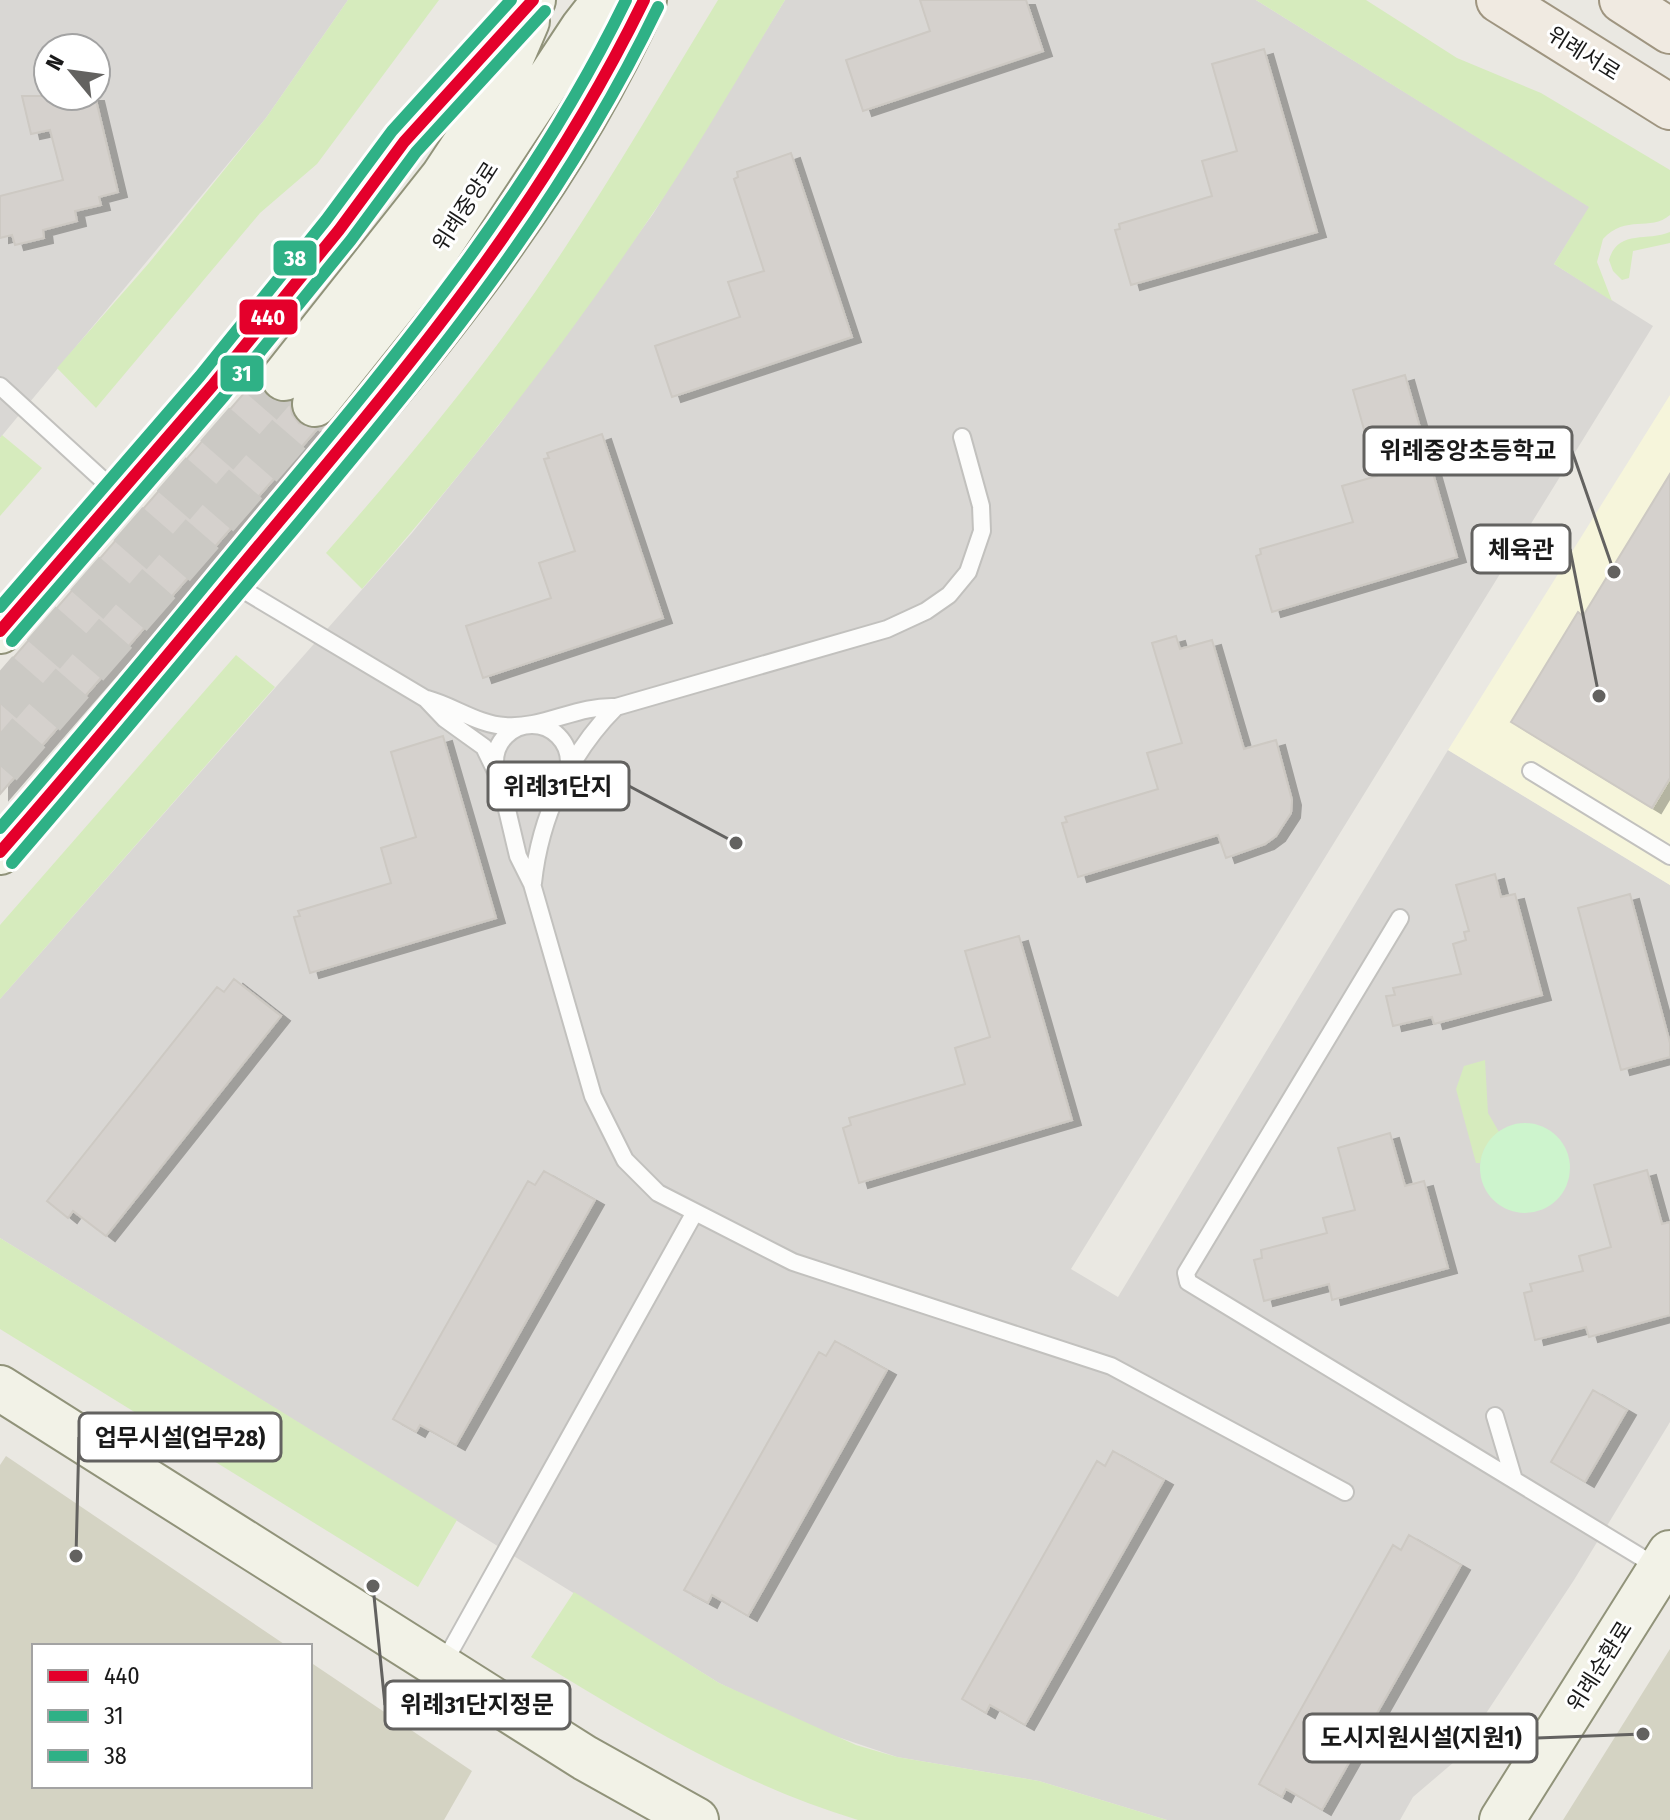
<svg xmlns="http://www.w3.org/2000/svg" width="1670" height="1820" font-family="'Fira Sans Condensed','Noto Sans KR',sans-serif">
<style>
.residential{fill:#d9d7d4;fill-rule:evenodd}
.education{fill:#f6f5db}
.construction{fill:#d4d3c3}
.grass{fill:#d6ebbd}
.park{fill:#cdf4cd}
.building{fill:#d5d1cd;stroke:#cdc9c3;stroke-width:2;filter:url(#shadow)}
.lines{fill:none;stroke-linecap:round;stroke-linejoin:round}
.secondary-tunnel{stroke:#cbc9c4;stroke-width:44;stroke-dasharray:44 22;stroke-linecap:butt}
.lane-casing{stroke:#c2c1be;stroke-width:20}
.secondary-casing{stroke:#91937a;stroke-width:48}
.primary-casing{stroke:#9f9580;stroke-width:48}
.lane{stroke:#fcfcfb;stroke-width:16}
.secondary{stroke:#f2f2e7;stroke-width:44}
.primary{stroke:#f0eae1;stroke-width:44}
.bus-1-casing{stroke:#fff;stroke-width:18}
.bus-2-casing{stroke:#fff;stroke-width:18}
.bus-3-casing{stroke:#fff;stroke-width:18}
.bus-1{stroke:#e4002b;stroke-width:12}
.bus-2{stroke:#2fb186;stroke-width:12}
.bus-3{stroke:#2fb186;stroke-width:12}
.labels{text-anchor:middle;stroke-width:6;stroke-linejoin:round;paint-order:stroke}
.street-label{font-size:22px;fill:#1a1a1a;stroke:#fff}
.leader{fill:none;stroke:#636260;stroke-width:3}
.callout-dot{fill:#636260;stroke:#fff;stroke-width:3}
.callout{fill:#fff;stroke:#636260;stroke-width:3}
.callout-label{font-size:24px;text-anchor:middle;font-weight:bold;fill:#1a1a1a}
.line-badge{stroke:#fff;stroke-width:3}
.badge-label{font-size:22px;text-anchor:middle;font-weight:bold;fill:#fff}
</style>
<defs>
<filter id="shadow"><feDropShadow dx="9" dy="5" stdDeviation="0" flood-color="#0004"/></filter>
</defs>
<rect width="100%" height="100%" fill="#eae8e2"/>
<path class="residential" d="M0 0H348L266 118 0 438ZM48 48H96V96H48Z
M785 0H1256L1590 207 1554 264 1653 326 1071 1269 1118 1297 1448 750 1670 885V1422L1574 1580 1454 1762 1413 1797 1400 1820H1167L1039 1781 897 1757 817 1730 719 1683 0 1238V999L412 533 499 425 653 214Z"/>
<path class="education" d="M1670 395V885L1448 750Z"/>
<path class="construction" d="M6 1456 287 1646H34V1786H310V1662L472 1771 444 1820H0V1465Z
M1670 1649V1820H1563Z"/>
<path class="grass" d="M348 0H439L317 164 260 213 96 408 57 368 149 263 266 118Z
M718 0H785C741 72 699 146 651 216 563 347 466 471 362 589L326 553C382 489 437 424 488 357 573 245 645 120 718 0Z
M1256 0H1366L1457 58 1541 93 1670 170V215C1650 232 1626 214 1603 239L1597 262 1612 301 1554 264 1589 207Z
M1670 232V243L1633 251 1629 278 1622 280 1613 271 1609 260C1618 229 1646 242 1670 232Z
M2 435 42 468 0 516V438Z
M236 655 275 687 0 999V925Z
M1485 1060 1488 1113 1499 1132 1484 1149 1480 1163H1476L1456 1089 1464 1066Z
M0 1238 457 1520 418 1587 0 1329Z
M574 1592 719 1683 856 1745 897 1757 1039 1781 1167 1820H858C739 1784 636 1721 531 1657Z"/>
<path class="park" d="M1480 1168a45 45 0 1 1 90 0a45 45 0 1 1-90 0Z"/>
<path class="building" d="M920 0H1026L1043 51 863 111 846 60 930 31Z
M1264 49 1317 232 1131 285 1115 230 1120 229 1119 224 1212 196 1202 161 1237 151 1212 64Z
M22 96H95L118 192 99 197 101 205 75 211 77 221 43 230 44 238 15 245 12 235 0 238V196L63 180 50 130 31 134Z
M791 153 852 337 672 397 655 346 740 317 728 282 764 271 734 179 738 177 737 172Z
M1405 375 1457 557 1272 612 1256 556 1261 554 1260 549 1353 522 1342 486 1377 476 1353 390Z
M259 376 261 388 268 397 280 403 290 402 292 414 299 423 318 428 0 794V673Z
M602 434 663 618 483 678 466 626 551 598 539 563 575 551 544 459 549 458 547 453Z
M1670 474V778L1652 808 1511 722 1578 612 1583 616Z
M1176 636 1180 649 1212 640 1244 749 1276 740 1292 800 1291 813 1276 836 1265 844 1226 858 1218 835 1078 877 1062 823 1067 822 1065 817 1158 789 1147 753 1182 743 1152 643Z
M443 736 496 918 310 973 294 917 300 916 298 911 391 883 381 848 416 837 391 752Z
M1495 874 1501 897 1515 894 1542 995 1434 1024 1432 1017 1393 1026 1386 996 1395 995 1393 988 1461 974 1453 944 1466 940 1464 932 1469 931 1456 885Z
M1630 894 1670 1043V1057L1621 1070 1578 908Z
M1019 936 1072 1120 859 1183 843 1128 851 1125 849 1118 965 1084 955 1048 990 1037 965 951Z
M234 979 281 1016 106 1236 73 1211 68 1218 47 1201 217 987 224 992Z
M1390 1133 1405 1186 1424 1181 1448 1268 1332 1300 1329 1284 1264 1301 1254 1260 1262 1258 1261 1250 1327 1233 1323 1218 1355 1210 1338 1148Z
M1647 1170 1662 1224 1670 1222V1315L1589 1337 1586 1327 1535 1340 1524 1293 1532 1291 1530 1284 1583 1271 1579 1256 1611 1247 1594 1185Z
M544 1171 595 1200 456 1445 420 1425 416 1432 393 1419 528 1181 535 1185Z
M835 1341 887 1370 748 1616 712 1595 708 1603 684 1590 819 1352 826 1356Z
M1593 1390 1627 1410 1585 1482 1551 1462Z
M1113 1451 1164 1480 1025 1725 990 1705 986 1713 962 1699 1097 1461 1105 1466Z
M1409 1535 1461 1565 1322 1810 1286 1789 1282 1797 1259 1784 1393 1545 1401 1550Z"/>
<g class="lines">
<path class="secondary-tunnel" d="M0 704 284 378
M0 766 315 404"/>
<defs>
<path id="lane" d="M0 386 117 493
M230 582 426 699 445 719 484 747 500 780 518 856 532 884 593 1096 625 1160 658 1193 793 1262 1111 1366 1345 1492
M427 699C453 706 479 725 505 726 543 729 577 705 616 707L887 629 926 611 949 595 968 572 982 531 981 506 962 437
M495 762a37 37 0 1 1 74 0a37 37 0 1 1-74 0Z
M1531 771 1670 856
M533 883C540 817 569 754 616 707
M1400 918 1186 1273 1188 1282 1659 1568
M1495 1416 1514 1480
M442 1666 695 1212"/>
<path id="secondary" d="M284 378 443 177 492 103 527 21
M315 404 428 263 583 28 605 0
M0 631 212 386 339 230 404 142 533 0
M0 852C96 743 188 630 281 519 417 358 558 194 644 0
M0 1388 585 1758 696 1820
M1502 1820 1670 1553"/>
<path id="primary" d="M1499 0 1670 107
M1622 0 1670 31"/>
</defs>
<use href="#lane" class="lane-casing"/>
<use href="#secondary" class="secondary-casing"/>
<use href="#primary" class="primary-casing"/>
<use href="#lane" class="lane"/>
<use href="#secondary" class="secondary"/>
<use href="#primary" class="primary"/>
<defs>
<path id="bus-1" d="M0 631 212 386 339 230 404 142 533 0
M0 852C96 743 188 630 281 519 422 351 547 199 644 0"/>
<path id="bus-2" d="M12 641 224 396 351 240 416 152 545 11
M12 863C107 753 199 641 293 530 435 360 561 208 658 7"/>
<path id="bus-3" d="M0 607 200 376 326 220 392 131 511 0
M0 828C92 723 180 615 269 508 404 348 534 189 626 0"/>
</defs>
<use href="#bus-1" class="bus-1-casing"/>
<use href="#bus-2" class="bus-2-casing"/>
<use href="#bus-3" class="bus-3-casing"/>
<use href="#bus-1" class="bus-1"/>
<use href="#bus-2" class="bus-2"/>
<use href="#bus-3" class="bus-3"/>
</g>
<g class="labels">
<g class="street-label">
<text transform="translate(1584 53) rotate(32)" y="8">위례서로</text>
<text transform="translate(465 206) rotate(-57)" y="8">위례중앙로</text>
<text transform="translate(1599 1666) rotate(-58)" y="8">위례순환로</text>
</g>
</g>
<path class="leader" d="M1614 572L1572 451M1599 696L1570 549M736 843L629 786M76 1556L79 1437M373 1586L385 1705M1643 1734L1537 1738"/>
<g class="callout-dot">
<circle cx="1614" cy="572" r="8"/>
<circle cx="1599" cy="696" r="8"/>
<circle cx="736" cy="843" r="8"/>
<circle cx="76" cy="1556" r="8"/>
<circle cx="373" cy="1586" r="8"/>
<circle cx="1643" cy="1734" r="8"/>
</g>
<g class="callout">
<rect x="1364" y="427" width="208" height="48" rx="8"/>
<rect x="1472" y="525" width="98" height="48" rx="8"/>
<rect x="488" y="762" width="141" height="48" rx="8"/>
<rect x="79" y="1413" width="202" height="48" rx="8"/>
<rect x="385" y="1681" width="185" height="48" rx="8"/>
<rect x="1304" y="1714" width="233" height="48" rx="8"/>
</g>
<g class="callout-label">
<text x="1468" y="459">위례중앙초등학교</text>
<text x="1521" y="558">체육관</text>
<text x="558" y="795">위례31단지</text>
<text x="180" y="1446">업무시설(업무28)</text>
<text x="477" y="1713">위례31단지정문</text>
<text x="1421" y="1746">도시지원시설(지원1)</text>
</g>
<g class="line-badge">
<rect x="272" y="239" width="46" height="38" rx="8" fill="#2fb186"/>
<rect x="238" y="298" width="61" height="38" rx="8" fill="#e4002b"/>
<rect x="219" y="354" width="46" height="39" rx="8" fill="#2fb186"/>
</g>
<g class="badge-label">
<text x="295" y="266">38</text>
<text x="268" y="325">440</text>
<text x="242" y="381">31</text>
</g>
<rect x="32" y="1644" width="280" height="144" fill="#ffffff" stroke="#a3a3a3" stroke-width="2"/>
<rect x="48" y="1670" width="40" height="12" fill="#e4002b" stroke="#a3a3a3" stroke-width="2"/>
<text x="104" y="1684" font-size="24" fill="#1a1a1a">440</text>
<rect x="48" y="1710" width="40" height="12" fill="#2fb186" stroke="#a3a3a3" stroke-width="2"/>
<text x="104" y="1724" font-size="24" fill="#1a1a1a">31</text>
<rect x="48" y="1750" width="40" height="12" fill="#2fb186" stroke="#a3a3a3" stroke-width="2"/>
<text x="104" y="1764" font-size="24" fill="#1a1a1a">38</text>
<g transform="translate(72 72) rotate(299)"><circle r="38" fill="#ffffff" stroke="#a3a3a3" stroke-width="2"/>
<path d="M0-6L14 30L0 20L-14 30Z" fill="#636260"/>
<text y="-12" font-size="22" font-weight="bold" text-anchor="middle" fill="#1a1a1a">N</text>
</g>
</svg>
